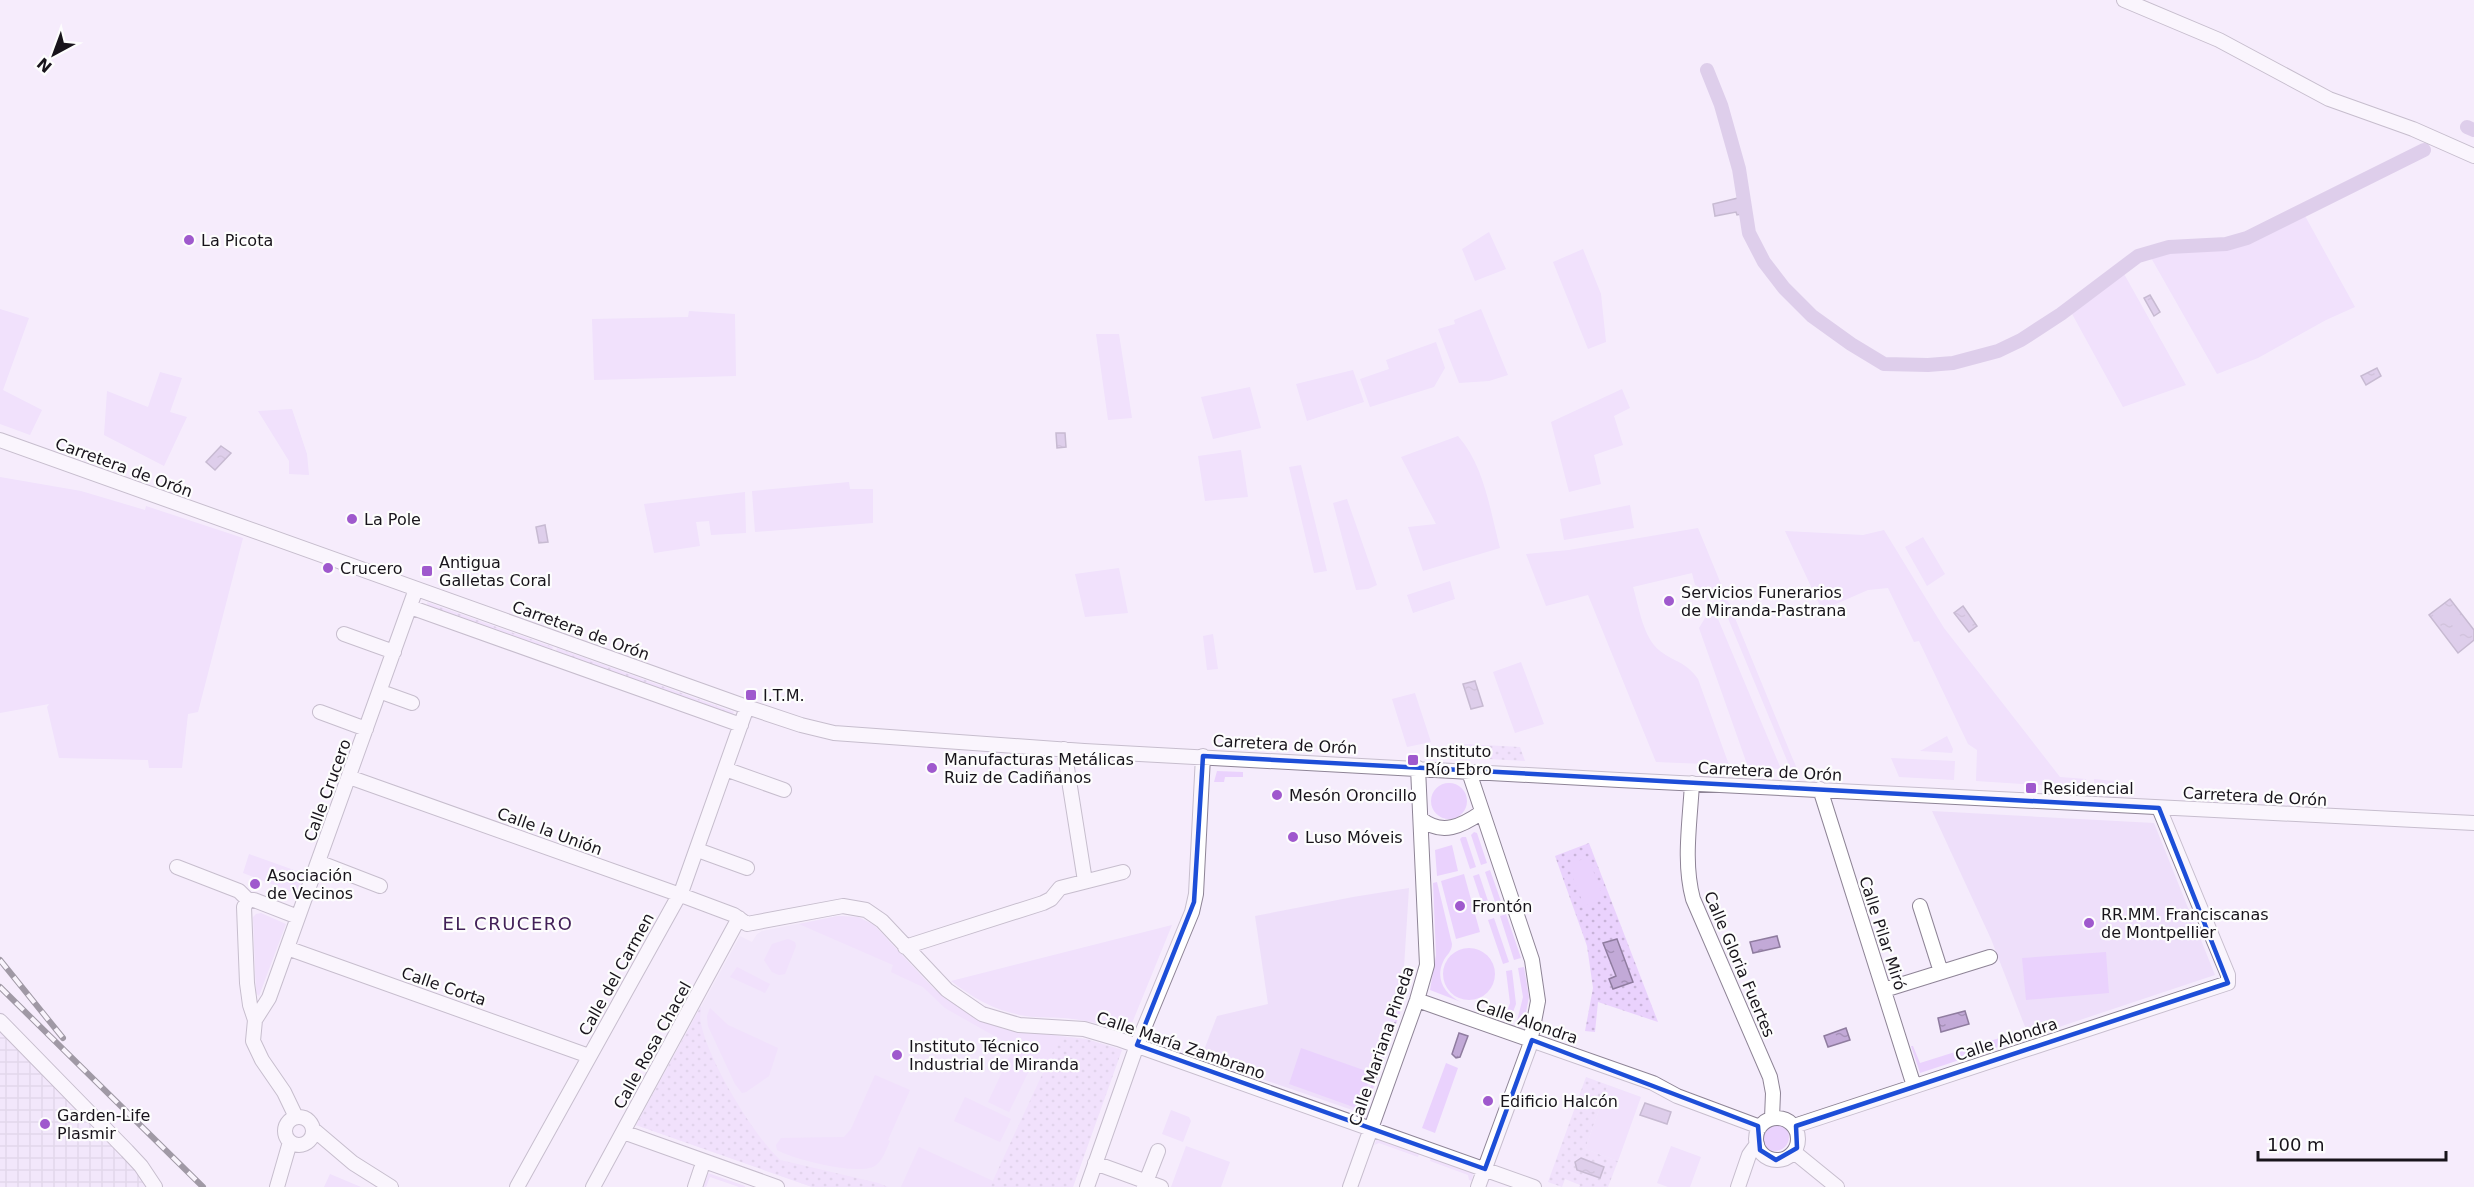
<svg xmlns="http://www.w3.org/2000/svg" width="2474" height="1187" font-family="'DejaVu Sans',sans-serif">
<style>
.built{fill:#eedffa}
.industrial{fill:url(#industrial-grid)}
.grass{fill:url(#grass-dots)}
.green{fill:#ead2fd}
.water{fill:url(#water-ripples);stroke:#8f7c9f;stroke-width:1.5}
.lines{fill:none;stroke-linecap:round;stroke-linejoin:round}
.canal{stroke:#c2a9d7;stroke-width:14}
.minor-casing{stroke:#8e8496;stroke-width:16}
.minor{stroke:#fff;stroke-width:14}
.rail-casing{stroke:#39343d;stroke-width:6}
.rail{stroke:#fdfdfd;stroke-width:4;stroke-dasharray:11;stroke-linecap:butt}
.marked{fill:none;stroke:#1d4ed8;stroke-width:4.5;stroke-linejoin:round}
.poi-dot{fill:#9f59cd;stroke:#fdfdfd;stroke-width:2}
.labels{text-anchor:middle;stroke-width:4.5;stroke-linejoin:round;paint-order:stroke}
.poi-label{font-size:16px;fill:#18141b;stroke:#fdfdfd;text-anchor:start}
.street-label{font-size:16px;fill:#18141b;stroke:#fdfdfd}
.neighbourhood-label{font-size:18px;letter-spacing:1.5px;fill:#422058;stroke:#fdfdfd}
</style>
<defs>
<pattern id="industrial-grid" width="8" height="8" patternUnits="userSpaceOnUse" patternTransform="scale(1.5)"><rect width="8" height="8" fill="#eedffa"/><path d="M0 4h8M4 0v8" fill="none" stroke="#cbbed6"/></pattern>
<pattern id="grass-dots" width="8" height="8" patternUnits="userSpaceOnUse" patternTransform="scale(1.5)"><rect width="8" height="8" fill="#ead2fd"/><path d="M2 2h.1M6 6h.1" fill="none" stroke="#c8b3d8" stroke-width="1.8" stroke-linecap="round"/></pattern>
<pattern id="water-ripples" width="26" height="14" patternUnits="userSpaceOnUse" patternTransform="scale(1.5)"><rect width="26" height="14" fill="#c2a9d7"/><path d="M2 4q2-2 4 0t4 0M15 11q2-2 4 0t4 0" fill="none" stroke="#a691b8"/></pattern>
</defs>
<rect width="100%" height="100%" fill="#f5ecfc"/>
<path class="built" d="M1932 811 2154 823 2215 975 2029 1037 1991 939Z
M1409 888 1402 999 1361 1113 1201 1058 1217 1016 1268 1004 1255 916 1353 897Z
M838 916 858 917 874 925 933 988 952 1005 980 1021 1014 1031 1086 1039 1121 1049 1073 1187H812L636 1125 740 936 752 942 757 934 762 931Z"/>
<path class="industrial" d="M0 1011 131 1145 161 1187H0Z"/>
<path class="grass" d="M427 602 553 647 551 652 428 608Z
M557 648 734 712 731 716 556 653Z
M1448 743 1520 747 1525 761 1452 757Z
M1589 843 1658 1022 1598 1002 1595 1032 1585 1031 1593 988 1587 946 1555 856Z
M701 1006C701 1012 699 1018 701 1024 708 1060 753 1135 780 1160L878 1183 888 1187H812L636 1125Z
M1399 1009 1401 1010 1364 1114 1361 1113Z
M1060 1036 1086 1039 1122 1050 1073 1187H990Z
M1586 1077 1608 1085 1585 1149 1618 1161 1608 1187H1579L1580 1185 1565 1179 1562 1187 1548 1182Z"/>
<path class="green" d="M2304 214 2355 307 2326 320 2258 358 2217 374 2150 256 2235 244 2275 229Z
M1489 232 1506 269 1475 281 1462 249Z
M1583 249 1601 294 1606 342 1588 349 1553 262Z
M2123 272 2186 385 2123 407 2071 312Z
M0 309 29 318 3 390 42 410 30 435 0 424Z
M1481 309 1508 375 1489 381 1459 383 1438 329 1455 324 1454 320Z
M689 311 735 314 736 376 594 380 592 319 688 317Z
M1096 334H1119L1132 418 1108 420Z
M1436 342 1445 368 1434 387 1370 407 1360 379 1389 369 1386 360Z
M1353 370 1364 402 1307 421 1296 384Z
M160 372 182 378 170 412 187 417 164 466 104 435 107 391 148 407Z
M1250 387 1261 428 1213 439 1201 397Z
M1622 389 1630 408 1614 416 1623 445 1594 455 1601 484 1569 492 1551 422Z
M292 409 307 454 309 475 289 474V461L258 411Z
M1458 436C1485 467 1490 511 1500 548L1423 571 1408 527 1436 524 1401 457Z
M1241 450 1248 497 1205 501 1198 456Z
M1301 465 1327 571 1314 573 1289 467Z
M0 477 81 491 145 510 146 506 243 538 198 712 188 714 182 768H149L148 760 59 758 47 707 49 704 0 713Z
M849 482 850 489H873V523L755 532 752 491Z
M745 492 746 533 711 535 709 521 696 522 700 546 654 553 644 504Z
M1347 499 1377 585 1368 589 1356 590 1333 503Z
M1630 505 1634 528 1564 540 1560 519Z
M1698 528 1792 757 1798 771 1791 770 1717 592 1700 593 1699 587 1695 585 1692 573 1633 587C1639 607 1643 638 1660 651 1676 663 1685 661 1698 679L1729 765 1656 762 1588 595 1546 606 1526 554 1569 550Z
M1884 530 1944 628 2060 777 2086 779 2087 788 1976 781 1977 750 1968 744 1919 641 1914 642 1888 588 1868 590 1822 610 1785 531 1863 535Z
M1923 537 1945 574 1927 586 1905 547Z
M1119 568 1128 613 1085 617 1075 574Z
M1450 581 1455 599 1413 613 1407 595Z
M1708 613 1718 619 1781 769 1748 767 1699 628Z
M1213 634 1218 669 1207 670 1203 636Z
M1521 662 1544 724 1515 733 1493 672Z
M1415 693 1431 742 1407 747 1392 699Z
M1947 736 1953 749 1952 753 1920 751Z
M1891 758 1955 761 1954 780 1899 777Z
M1217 771 1243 772V777H1225L1224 782H1214Z
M2094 779 2114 781 2119 789 2095 788Z
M1431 801a18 18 0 1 1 36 0a18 18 0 1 1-36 0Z
M1474 832 1477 833 1487 863 1481 865 1471 835Z
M1462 837H1466L1476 867 1470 869 1460 839Z
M1452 845 1458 871 1437 876 1435 850Z
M249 854 305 874 298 894 243 873Z
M1588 857 1604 899 1584 906 1568 865Z
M1490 870 1503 907 1497 908 1485 872Z
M1464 874 1480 932 1456 939 1441 881Z
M1479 874 1491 910 1485 912 1473 876Z
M1437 882 1452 944C1452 952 1446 955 1443 962 1435 979 1445 995 1461 1002L1430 990 1436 955 1433 883Z
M261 913 286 924 259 996 256 993 253 917 256 914Z
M1506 914 1521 958 1514 960 1500 916Z
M838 916 858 917 874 925 933 988 971 1016 1003 1029 1060 1036 1048 1063 1035 1058 1009 1112 988 1102 1014 1047 945 1008 923 987 891 972 893 965 799 924Z
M1494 918 1509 962 1503 964 1488 920Z
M1172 925 1128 1033C1110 1027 1092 1021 1073 1019 1061 1017 1048 1018 1036 1017 1003 1015 977 1001 951 981Z
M788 939 795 942 796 946 785 974 779 975 772 972 764 960 772 944Z
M1443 974a26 26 0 1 1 52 0a26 26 0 1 1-52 0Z
M2106 952 2109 993 2026 1000 2022 958Z
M737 967 770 984 765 993 730 977Z
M1524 967 1529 997 1524 1022 1520 1024 1517 1021 1523 997 1518 968Z
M1512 970 1516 1004 1510 1020 1505 1017 1510 1003 1506 971Z
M710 1008 728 1025 778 1048 769 1076 746 1092 742 1093 735 1084 708 1026 707 1016Z
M2025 1030 2029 1037 1920 1073 1911 1046H1913L1920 1063Z
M1301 1048 1372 1073 1359 1109 1289 1084Z
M1446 1063 1458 1068 1435 1133 1422 1128Z
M875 1075 910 1090 888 1140 890 1141C886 1149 883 1160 876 1165 862 1177 792 1159 777 1150L776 1145 781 1138 844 1137 851 1129Z
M1608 1085 1641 1097 1618 1161 1585 1149Z
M965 1097 1011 1119 1000 1142 954 1121Z
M1171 1110 1189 1117 1191 1121 1183 1142 1162 1134Z
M1761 1137a14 14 0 1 1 28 0a14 14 0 1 1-28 0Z
M1377 1139 1419 1154 1418 1157 1379 1143 1374 1145Z
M1186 1146 1230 1162 1221 1187H1171Z
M1671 1146 1701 1157 1690 1187H1668L1657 1183Z
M919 1147 993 1181 990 1187H901Z
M1431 1158 1473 1173 1472 1181 1469 1180 1468 1175 1430 1161Z
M708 1173 745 1186V1187H739L710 1177 706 1187H703Z
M330 1174 361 1187H324Z"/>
<path class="water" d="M1738 198 1742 214 1737 215 1736 212 1715 216 1713 204Z
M2150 295 2160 312 2154 316 2144 298Z
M2377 368 2381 376 2366 385 2361 376Z
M1065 433 1066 447 1057 448 1056 433Z
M221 446 231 453 215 470 206 462Z
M545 525 548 542 539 543 536 527Z
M2450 599 2474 630V640L2458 653 2429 615Z
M1963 606 1977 626 1969 632 1954 613Z
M1475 681 1483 706 1471 709 1463 684Z
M1777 936 1780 947 1753 953 1750 942Z
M1617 939 1633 982 1613 989 1609 979 1616 976 1603 943Z
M1965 1011 1969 1024 1941 1032 1938 1018Z
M1846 1028 1850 1040 1828 1047 1824 1036Z
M1459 1033 1468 1036 1460 1057 1456 1058 1452 1054Z
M1645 1103 1671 1112 1667 1124 1640 1115Z
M1581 1158 1604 1167 1600 1178 1577 1170 1575 1162Z"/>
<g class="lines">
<path class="canal" d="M1707 70 1721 105 1739 169 1749 233 1764 262 1784 288 1812 316 1851 344 1884 364 1928 365 1953 363 1998 351 2021 340 2061 314 2138 256 2169 247 2226 244 2247 238 2424 150
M2467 127 2474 130"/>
<defs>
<path id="minor" d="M2124 0 2219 40 2329 99 2413 129 2474 156
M0 440 747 707 801 725 834 733 1084 751 1619 780 2474 823
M410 607 741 725
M344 634 394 652
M387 694 412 703
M320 712 366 729
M1064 749 1085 881
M725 769 784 790
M1469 772 1532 960 1538 1001 1529 1048 1478 1187
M349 777 686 897 734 915 747 924 843 906 866 910 882 921 947 990 982 1014 1019 1025 1084 1029 1118 1039 1534 1187
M1692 783C1690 822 1683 862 1693 899L1770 1077 1773 1093 1772 1118
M1820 789 1914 1086
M1421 819C1442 836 1462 826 1482 812
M703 852 747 868
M318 862 380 886
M177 867 239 891 248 900
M1920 906 1941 972
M905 947 1043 903 1051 899 1060 888 1123 872
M287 948 589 1056
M1884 990 1990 957
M1417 1000 1653 1083 1677 1096 1760 1127
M255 1020 269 998 416 589
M0 1021 127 1151 141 1166 155 1187
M285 1131a14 14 0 1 1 28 0a14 14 0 1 1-28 0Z
M296 1117 284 1092 262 1060 253 1041 255 1020 250 1005 247 983 244 907 248 900H254L298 917
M1756 1139a21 21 0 1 1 42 0a21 21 0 1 1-42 0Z
M1794 1126 2228 983V975L2159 808
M313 1129 353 1163 391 1187
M623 1132 777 1187
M1794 1152 1837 1187
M1095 1163 1161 1187
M277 1187 290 1142
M517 1187 682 890 747 707
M593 1187 739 918
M695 1187 701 1169
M1087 1187 1137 1045 1192 912 1196 894 1203 756
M1144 1187 1158 1151
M1350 1187 1417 1000 1427 965 1418 768
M1738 1187 1749 1155 1757 1144"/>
</defs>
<use href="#minor" class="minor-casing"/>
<use href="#minor" class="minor"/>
<defs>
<path id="rail" d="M0 960 63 1038
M0 987 203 1187"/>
</defs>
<use href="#rail" class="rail-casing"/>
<use href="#rail" class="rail"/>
</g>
<path d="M0 0H2474V1187H0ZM1203 756 2159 808 2228 983 1796 1126 1797 1148 1776 1160 1760 1150 1758 1126 1532 1040 1485 1169 1137 1045 1194 902Z" fill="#f5ecfc" fill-opacity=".55" fill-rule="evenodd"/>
<path class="marked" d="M1203 756 2159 808 2228 983 1796 1126 1797 1148 1776 1160 1760 1150 1758 1126 1532 1040 1485 1169 1137 1045 1194 902Z"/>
<g class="poi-dot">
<circle cx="189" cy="240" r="6"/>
<circle cx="352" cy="519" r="6"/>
<circle cx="328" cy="568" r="6"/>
<rect x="421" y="565" width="12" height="12" rx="3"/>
<circle cx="1669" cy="601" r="6"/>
<rect x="745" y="689" width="12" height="12" rx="3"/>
<rect x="1407" y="754" width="12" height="12" rx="3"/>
<circle cx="932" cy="768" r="6"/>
<rect x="2025" y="782" width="12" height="12" rx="3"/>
<circle cx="1277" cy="795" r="6"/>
<circle cx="1293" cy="837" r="6"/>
<circle cx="255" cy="884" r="6"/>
<circle cx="1460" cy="906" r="6"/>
<circle cx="2089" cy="923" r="6"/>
<circle cx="897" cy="1055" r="6"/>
<circle cx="1488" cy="1101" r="6"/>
<circle cx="45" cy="1124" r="6"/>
</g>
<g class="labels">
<g class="poi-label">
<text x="201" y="246">La Picota</text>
<text x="364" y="525">La Pole</text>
<text x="439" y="568">Antigua<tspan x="439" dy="18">Galletas Coral</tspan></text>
<text x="340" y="574">Crucero</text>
<text x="1681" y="598">Servicios Funerarios<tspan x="1681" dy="18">de Miranda-Pastrana</tspan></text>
<text x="763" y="701">I.T.M.</text>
<text x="1425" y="757">Instituto<tspan x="1425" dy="18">Río Ebro</tspan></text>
<text x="944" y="765">Manufacturas Metálicas<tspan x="944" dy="18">Ruiz de Cadiñanos</tspan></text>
<text x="2043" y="794">Residencial</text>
<text x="1289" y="801">Mesón Oroncillo</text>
<text x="1305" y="843">Luso Móveis</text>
<text x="267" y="881">Asociación<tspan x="267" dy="18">de Vecinos</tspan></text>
<text x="1472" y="912">Frontón</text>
<text x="2101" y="920">RR.MM. Franciscanas<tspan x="2101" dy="18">de Montpellier</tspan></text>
<text x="909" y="1052">Instituto Técnico<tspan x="909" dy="18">Industrial de Miranda</tspan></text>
<text x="1500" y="1107">Edificio Halcón</text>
<text x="57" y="1121">Garden-Life<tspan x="57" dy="18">Plasmir</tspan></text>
</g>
<g class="street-label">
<text transform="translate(124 467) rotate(20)" y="6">Carretera de Orón</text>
<text transform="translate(581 630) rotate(20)" y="6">Carretera de Orón</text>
<text transform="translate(1285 744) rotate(3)" y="6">Carretera de Orón</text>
<text transform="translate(1770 771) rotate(3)" y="6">Carretera de Orón</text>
<text transform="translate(327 790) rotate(-70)" y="6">Calle Crucero</text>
<text transform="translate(2255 796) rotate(3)" y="6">Carretera de Orón</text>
<text transform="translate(550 831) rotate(20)" y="6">Calle la Unión</text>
<text transform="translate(1883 933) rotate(72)" y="6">Calle Pilar Miró</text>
<text transform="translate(1740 964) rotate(67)" y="6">Calle Gloria Fuertes</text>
<text transform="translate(616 974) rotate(-61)" y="6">Calle del Carmen</text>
<text transform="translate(444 986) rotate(19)" y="6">Calle Corta</text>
<text transform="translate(1527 1021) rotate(19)" y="6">Calle Alondra</text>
<text transform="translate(2006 1039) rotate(-18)" y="6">Calle Alondra</text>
<text transform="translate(652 1045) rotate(-61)" y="6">Calle Rosa Chacel</text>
<text transform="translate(1181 1045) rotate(19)" y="6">Calle María Zambrano</text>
<text transform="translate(1381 1046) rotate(-71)" y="6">Calle Mariana Pineda</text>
</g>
<g class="neighbourhood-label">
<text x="508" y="930">EL CRUCERO</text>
</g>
</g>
<g transform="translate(54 54) rotate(221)" stroke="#fdfdfd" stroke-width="4.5" paint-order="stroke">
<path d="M0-4.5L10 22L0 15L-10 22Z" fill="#18141b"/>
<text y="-9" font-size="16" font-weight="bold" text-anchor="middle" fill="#18141b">N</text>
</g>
<path d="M2258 1151v9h188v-9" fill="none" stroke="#18141b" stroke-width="3"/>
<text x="2267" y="1151" font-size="18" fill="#18141b" stroke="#fdfdfd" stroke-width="4.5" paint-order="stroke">100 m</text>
</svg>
